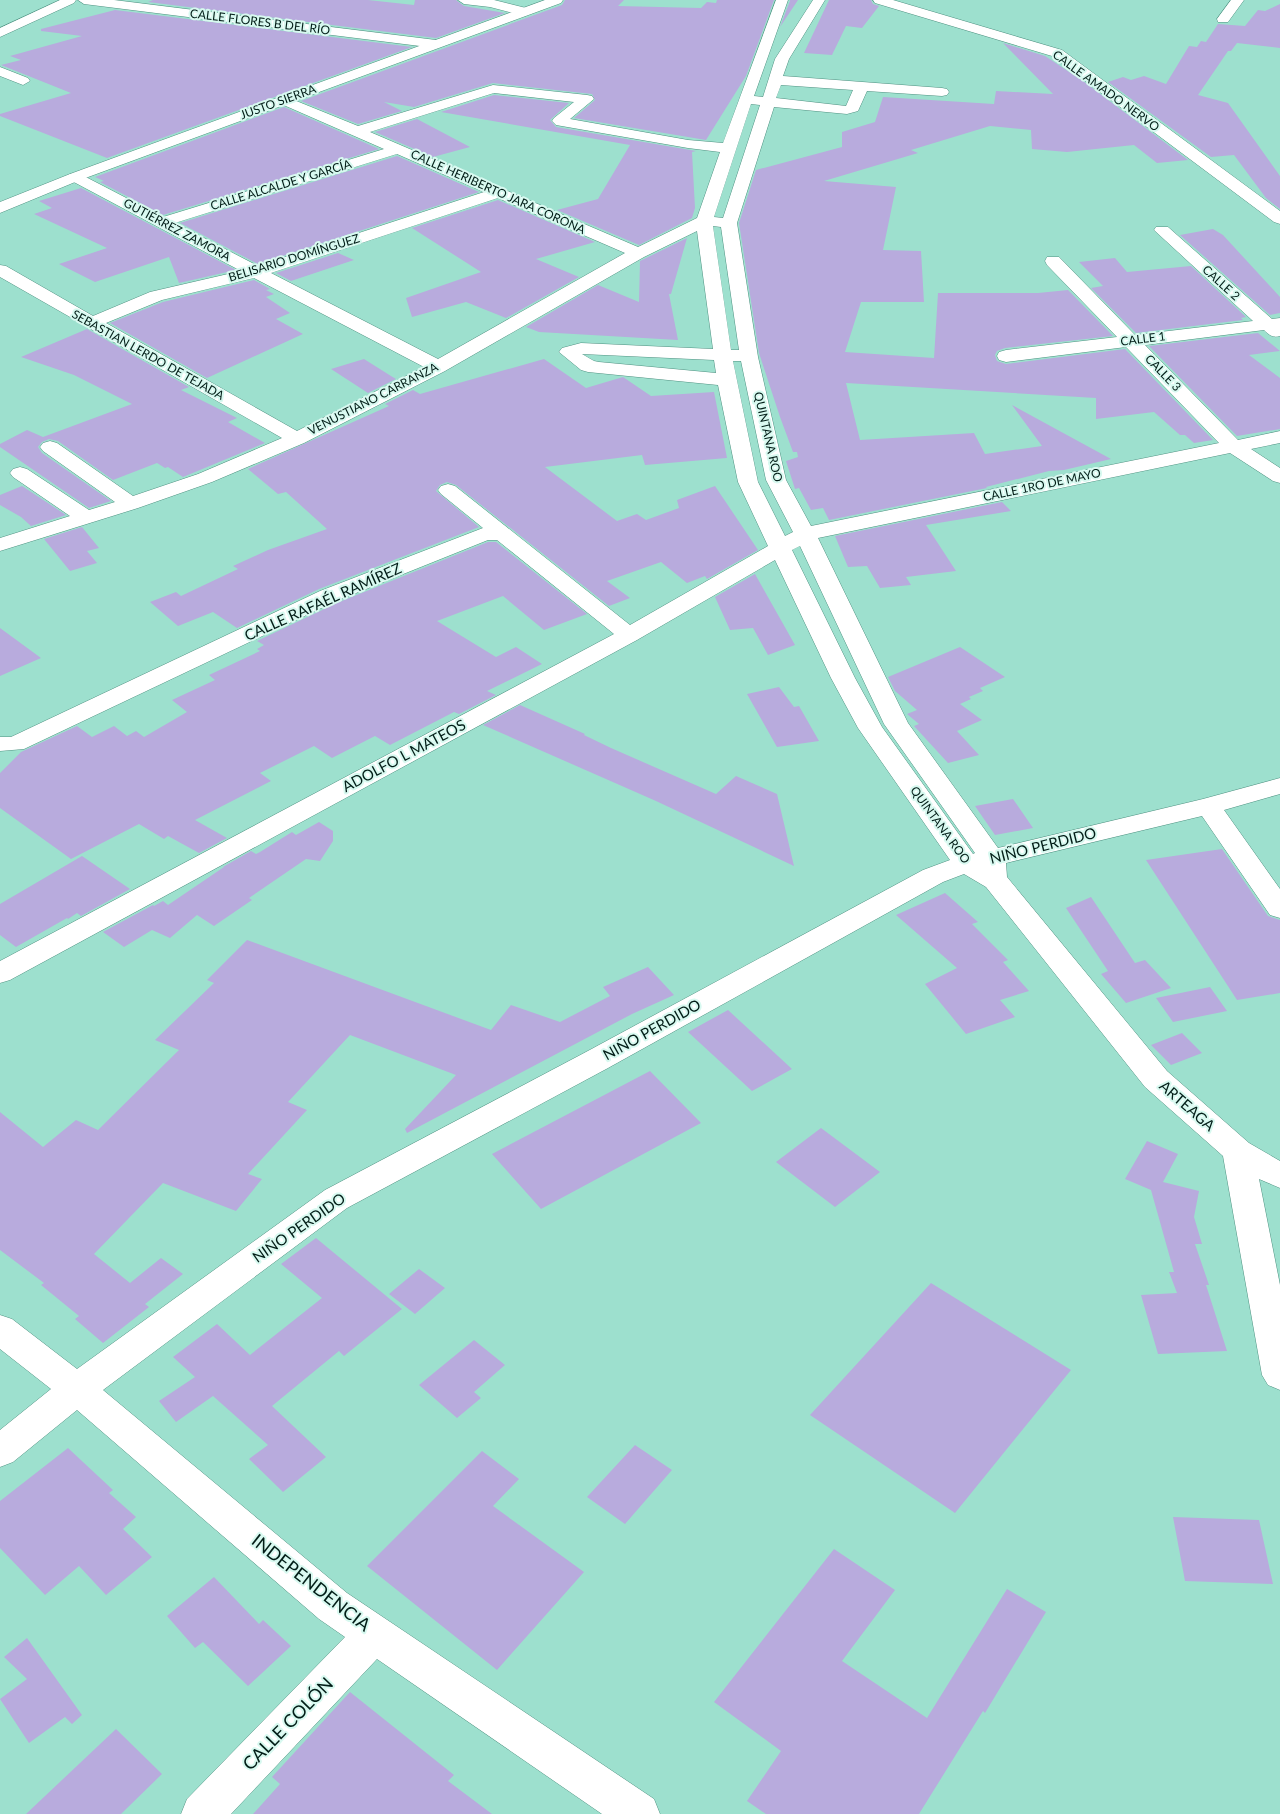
<svg xmlns="http://www.w3.org/2000/svg" width="1280" height="1814" font-family="Lato,sans-serif">
<style>
.building{fill:#b8abdd}
.lines{fill:none;stroke-linecap:round;stroke-linejoin:round}
.minor-casing{stroke:#509282;stroke-width:1}
.major-casing{stroke:#509282;stroke-width:1}
.minor{fill:#fff;fill-rule:evenodd}
.major{fill:#fff;fill-rule:evenodd}
.labels{text-anchor:middle;stroke-width:4;stroke-linejoin:round;paint-order:stroke}
.far-street-label{font-size:12px;fill:#021d17;stroke:#d8f9f0}
.street-label{font-size:15px;fill:#021d17;stroke:#d8f9f0}
.near-street-label{font-size:18px;fill:#021d17;stroke:#d8f9f0}
</style>
<rect width="100%" height="100%" fill="#9de0ce"/>
<path class="building" d="M153 0H368L414 5 415 0H456L464 6 505 13 436 38 148 2Z
M565 0H624L618 6 701 8 707 2 716 3 717 0H774L746 76 706 140 574 118 595 100 592 94 493 83 414 107 384 102 402 111 358 124 301 101 562 5Z
M790 0H798L780 27 790 1Z
M829 0H871L873 4 879 6 862 28 846 26 832 55 804 53Z
M1280 4V48L1237 43 1231 51H1228L1198 95 1228 103 1280 176V209L1266 198 1234 155 1211 157 1108 82 1123 77 1131 80 1144 76 1166 84 1189 46 1197 47 1201 41 1206 42 1218 24 1245 26 1258 10 1265 11Z
M115 10 412 47 107 158 0 116V114L71 93 1 65 21 60 10 56 82 36 41 31V29Z
M1003 43 1045 56 1083 81 1188 160 1157 163 1134 145 1067 152 1032 149 1031 130 990 126 911 150 918 153 824 181 896 187 883 250 921 251 924 302H861L845 352 934 358 938 293H1038L1068 290 1113 336 1005 348 997 351 995 355 997 361 1006 364 1125 349 1213 440 1194 443 1185 435H1180L1154 412 1096 419V398L846 383 860 440 974 433 985 454 1042 446 1012 405 1111 459 1064 470 1049 471 986 487 987 488 829 520 823 508 811 510 799 488 795 489 786 461 798 457 797 452H793L780 417 759 353 739 223 756 170 842 147V132L875 122 883 97 994 104 996 91 1053 94Z
M494 95 569 103 550 120 556 127 696 151 692 152 695 208 692 218 639 245 557 210 598 199 630 145 441 112Z
M284 107 379 149 163 215 100 182 104 181 95 177Z
M417 119 470 147 433 157 375 132Z
M397 156 479 192 258 264 180 223Z
M81 188 236 270 179 283 169 257 95 282 59 264 107 248 34 214 52 208 39 201Z
M498 200 595 242 536 259 579 277 506 318 466 302 412 317 406 298 481 272 412 228Z
M1213 229 1223 235 1280 297V313L1270 315 1180 235Z
M687 238 671 294H669L678 340 539 332 526 327 598 285 639 302 640 261Z
M338 253 354 260 291 281 276 273Z
M1115 258 1127 272 1191 266 1246 317 1241 318 1243 320 1136 333 1091 288 1103 286 1079 262Z
M254 280 270 289 266 290 274 294 266 297 290 313 276 319 303 334 207 378 110 323 163 302Z
M87 329 189 387 181 390 237 418 228 422 265 443 183 477 168 467 165 468 157 463 113 480 58 441 49 439 42 442 38 447 42 453 111 501 89 508 0 447V444L27 430 43 437 132 404 74 375 21 357Z
M1258 333 1280 351 1249 355 1280 378V429L1237 436 1149 346Z
M364 359 391 376 396 379 368 393 331 369Z
M544 359 586 388 623 377 651 396 714 392 727 458 645 465 642 455 545 467 617 521 637 514 646 520 679 508 677 500 715 486 758 550 707 579 705 576 687 583 661 562 607 581 630 598 609 606 456 485 447 482 440 485 436 491 479 527 319 589 237 628 213 612 178 626 150 602 176 592 181 596 238 569 233 566 268 550 327 529 286 492 278 494 248 469 389 406 385 404 413 390 420 394Z
M22 486 66 515 31 526 21 517 0 505V495Z
M1002 502 1011 511 926 525 956 571 906 577 911 585 880 588 867 566 848 567 835 536Z
M82 527 99 548 87 551 97 563 70 571 44 539Z
M488 542H496L587 614 544 630 503 596 437 621 496 657 516 647 542 664 487 691 496 695 459 714 454 712 390 745 375 736 332 758 314 746 260 773 271 781 195 820 227 838 199 853 168 836 164 839 139 824 71 859 0 808V773L21 752 77 726 92 737 114 726 127 736 136 731 144 737 187 712 172 700 215 680 209 675 260 651 257 649 264 645 257 641 337 603Z
M755 574 795 645 768 655 753 628 730 630 715 597Z
M0 628 41 658 0 676Z
M960 647 1005 677 980 688 983 691 969 697 971 699 960 704 982 720 957 731 979 755 948 763 914 726 919 724 907 714 917 710 895 691 888 677Z
M779 687 794 707 799 706 819 741 777 747 747 694Z
M520 705 585 734 584 735 611 748 716 794 736 776 777 794 794 866 656 801 483 725Z
M1013 799 1033 828 995 835 975 806Z
M319 822 333 831V841L320 861 306 859 249 898 252 900 214 926 197 915 170 938 152 930 124 947 103 932 153 905 154 906 163 901 168 905 224 867H223L251 851 256 854 260 852 292 832 296 835Z
M1222 849 1268 916 1280 920V993L1237 1000 1146 860Z
M82 856 130 889 81 916 77 913 68 919 67 918 16 947 0 935V904Z
M945 893 978 922 972 924 1008 960 1003 962 1029 991 1000 1000 1015 1017 966 1034 925 984 957 968 896 915Z
M1091 897 1135 963 1145 960 1171 988 1126 1003 1101 974 1108 971 1066 908Z
M247 940 491 1030 511 1005 560 1022 610 996 603 987 648 967 674 995 632 1014 407 1133 405 1129 456 1075 350 1035 288 1102 307 1110 248 1174 262 1179 236 1211 163 1183 94 1254 130 1283 161 1258 183 1274 145 1304 149 1307 103 1343 75 1319 79 1316 41 1285 44 1283 0 1250V1112L43 1147 76 1120 98 1130 179 1050 155 1040 214 983 207 980Z
M1210 987 1227 1011 1173 1022 1156 998Z
M728 1010 792 1069 752 1091 688 1032Z
M1182 1033 1202 1053 1171 1065 1151 1045Z
M650 1071 701 1123 541 1209 492 1154Z
M821 1128 880 1172 835 1207 776 1162Z
M1147 1141 1178 1154 1163 1182 1199 1191 1194 1217 1202 1244H1195L1209 1285H1206L1227 1351 1158 1354 1141 1295 1177 1293 1169 1272H1174L1151 1190 1125 1179Z
M316 1238 402 1309 344 1356 339 1351 272 1406 326 1457 283 1492 249 1459 268 1445 213 1396 176 1422 159 1401 195 1377 173 1357 217 1324 250 1355 322 1298 281 1264Z
M419 1269 445 1288 415 1314 389 1294Z
M931 1283 1071 1370 955 1513 810 1415Z
M474 1340 505 1365 474 1392 481 1398 457 1418 419 1385Z
M635 1445 672 1470 625 1524 587 1497Z
M68 1448 113 1490 109 1493 136 1517 123 1529 152 1557 106 1595 79 1566 45 1595 0 1548V1501Z
M482 1451 519 1479 493 1506 584 1572 497 1670 367 1566Z
M1173 1517 1259 1520 1273 1584 1185 1581Z
M834 1549 895 1590 842 1661 927 1718 1007 1589 1046 1612 985 1713 983 1711 919 1814H766L747 1801 781 1751 714 1702Z
M214 1577 259 1624 263 1620 291 1646 248 1686 203 1642 195 1648 167 1616Z
M27 1638 82 1715 72 1724 65 1717 29 1743 0 1699 27 1679 4 1657Z
M350 1692 454 1775 448 1781 492 1814H253L280 1784 272 1777Z
M116 1729 162 1774 121 1814H26Z"/>
<g class="lines">
<defs>
<path id="minor" d="M60 0H76L74 3 0 37V28Z
M78 0H114L436 40 443 44 436 48 84 4Z
M458 0H494L530 9 531 12 525 16 490 7 464 4Z
M776 0H788L754 96 763 97 775 59 813 0H825L789 59 783 76 942 88 947 89 949 92 947 95 942 96 867 91 858 111 847 114 774 107 737 223 758 357 786 480 811 526 1219 443 1126 347 1006 362 999 360 997 356 999 352 1006 350 1117 337 1047 265 1045 261 1047 257H1059L1135 335 1253 321 1154 230 1156 227H1168L1272 319 1280 318V336C1273 338 1269 335 1264 330L1145 345 1238 440 1280 431V443L1251 449 1280 468V483L1273 481 1230 453 818 538 908 723 998 848 1203 799 1280 778V794L1224 810 1280 889V918L1270 915 1202 816 1006 863 1007 877 1167 1071 1249 1143 1280 1161V1188L1259 1179 1280 1285V1390L1268 1385 1262 1375 1223 1156 1145 1087 986 887 964 874 943 882 608 1068 347 1208 103 1390 347 1593 654 1799 660 1814H602L377 1659 231 1814H181L187 1799 345 1637 319 1619 77 1410 13 1462 0 1467V1430L51 1389 0 1349V1315L12 1319 77 1369 325 1190 586 1052 923 870 950 860 858 728 831 678 775 560 637 640 10 980 0 983V961L614 634 497 540H488L336 601 24 749 0 751V737H11L320 591 483 528 441 494 438 490 441 486 448 484 455 486 630 625 768 546 738 482 718 385 588 372 581 370 559 352 562 348 581 343 713 349 697 231 644 257 445 371 304 443 212 482 138 508 0 551V538L70 516 13 477 10 473 13 469 20 467 27 469 89 510 115 502 43 451 40 447 43 443 50 441 57 443 133 496 198 474 282 438 0 277V265L6 266 93 316 150 292 241 271 70 180 67 177 70 174H80L163 217 384 149 279 103 277 100 279 97 284 96 358 126 493 85 587 95 592 96 594 99 570 119 688 140 723 143ZM781 85 853 90 846 106 776 98ZM494 93 574 102 554 118 552 121 556 125 688 148 720 152 697 218 638 247 370 132ZM751 104 760 105 723 218 714 217ZM397 154 484 192 258 266 175 223ZM498 198 625 253 438 359 271 273ZM713 226 721 227 739 350H731ZM254 278 424 367 297 431 106 323 162 300ZM582 354 714 360 716 373 599 362 594 361ZM733 361H741L766 480 793 532 785 536 758 482ZM800 546 884 724 975 853 973 854 882 727 855 678 792 550Z
M873 0H893L1062 50 1280 211V224L1274 222 1052 56 875 3Z
M1231 0H1244L1228 22H1218L1217 19Z
M0 67 28 78 30 81 23 85 0 76Z"/>
<path id="major" d="M545 0H563L561 3 80 180 0 213V202L70 174Z"/>
</defs>
<use href="#minor" class="minor-casing"/>
<use href="#major" class="major-casing"/>
<use href="#minor" class="minor"/>
<use href="#major" class="major"/>
</g>
<g class="labels">
<g class="far-street-label">
<text transform="translate(260 22) rotate(7)" y="4">CALLE FLORES B DEL RÍO</text>
<text transform="translate(1106 91) rotate(36)" y="4">CALLE AMADO NERVO</text>
<text transform="translate(278 102) rotate(-20)" y="4">JUSTO SIERRA</text>
<text transform="translate(281 185) rotate(-17)" y="4">CALLE ALCALDE Y GARCÍA</text>
<text transform="translate(498 192) rotate(24)" y="4">CALLE HERIBERTO JARA CORONA</text>
<text transform="translate(177 230) rotate(28)" y="4">GUTIÉRREZ ZAMORA</text>
<text transform="translate(294 258) rotate(-17)" y="4">BELISARIO DOMÍNGUEZ</text>
<text transform="translate(1221 283) rotate(42)" y="4">CALLE 2</text>
<text transform="translate(1143 339) rotate(-7)" y="4">CALLE 1</text>
<text transform="translate(148 355) rotate(29)" y="4">SEBASTIAN LERDO DE TEJADA</text>
<text transform="translate(1163 373) rotate(46)" y="4">CALLE 3</text>
<text transform="translate(373 399) rotate(-27)" y="4">VENUSTIANO CARRANZA</text>
<text transform="translate(768 437) rotate(77)" y="4">QUINTANA ROO</text>
<text transform="translate(1042 485) rotate(-12)" y="4">CALLE 1RO DE MAYO</text>
<text transform="translate(940 825) rotate(54)" y="4">QUINTANA ROO</text>
</g>
<g class="street-label">
<text transform="translate(323 602) rotate(-24)" y="5">CALLE RAFAÉL RAMÍREZ</text>
<text transform="translate(404 756) rotate(-28)" y="5">ADOLFO L MATEOS</text>
<text transform="translate(1043 846) rotate(-14)" y="5">NIÑO PERDIDO</text>
<text transform="translate(652 1030) rotate(-29)" y="5">NIÑO PERDIDO</text>
<text transform="translate(1187 1106) rotate(41)" y="5">ARTEAGA</text>
<text transform="translate(299 1228) rotate(-35)" y="5">NIÑO PERDIDO</text>
</g>
<g class="near-street-label">
<text transform="translate(311 1583) rotate(38)" y="6">INDEPENDENCIA</text>
<text transform="translate(288 1724) rotate(-46)" y="6">CALLE COLÓN</text>
</g>
</g>
</svg>
